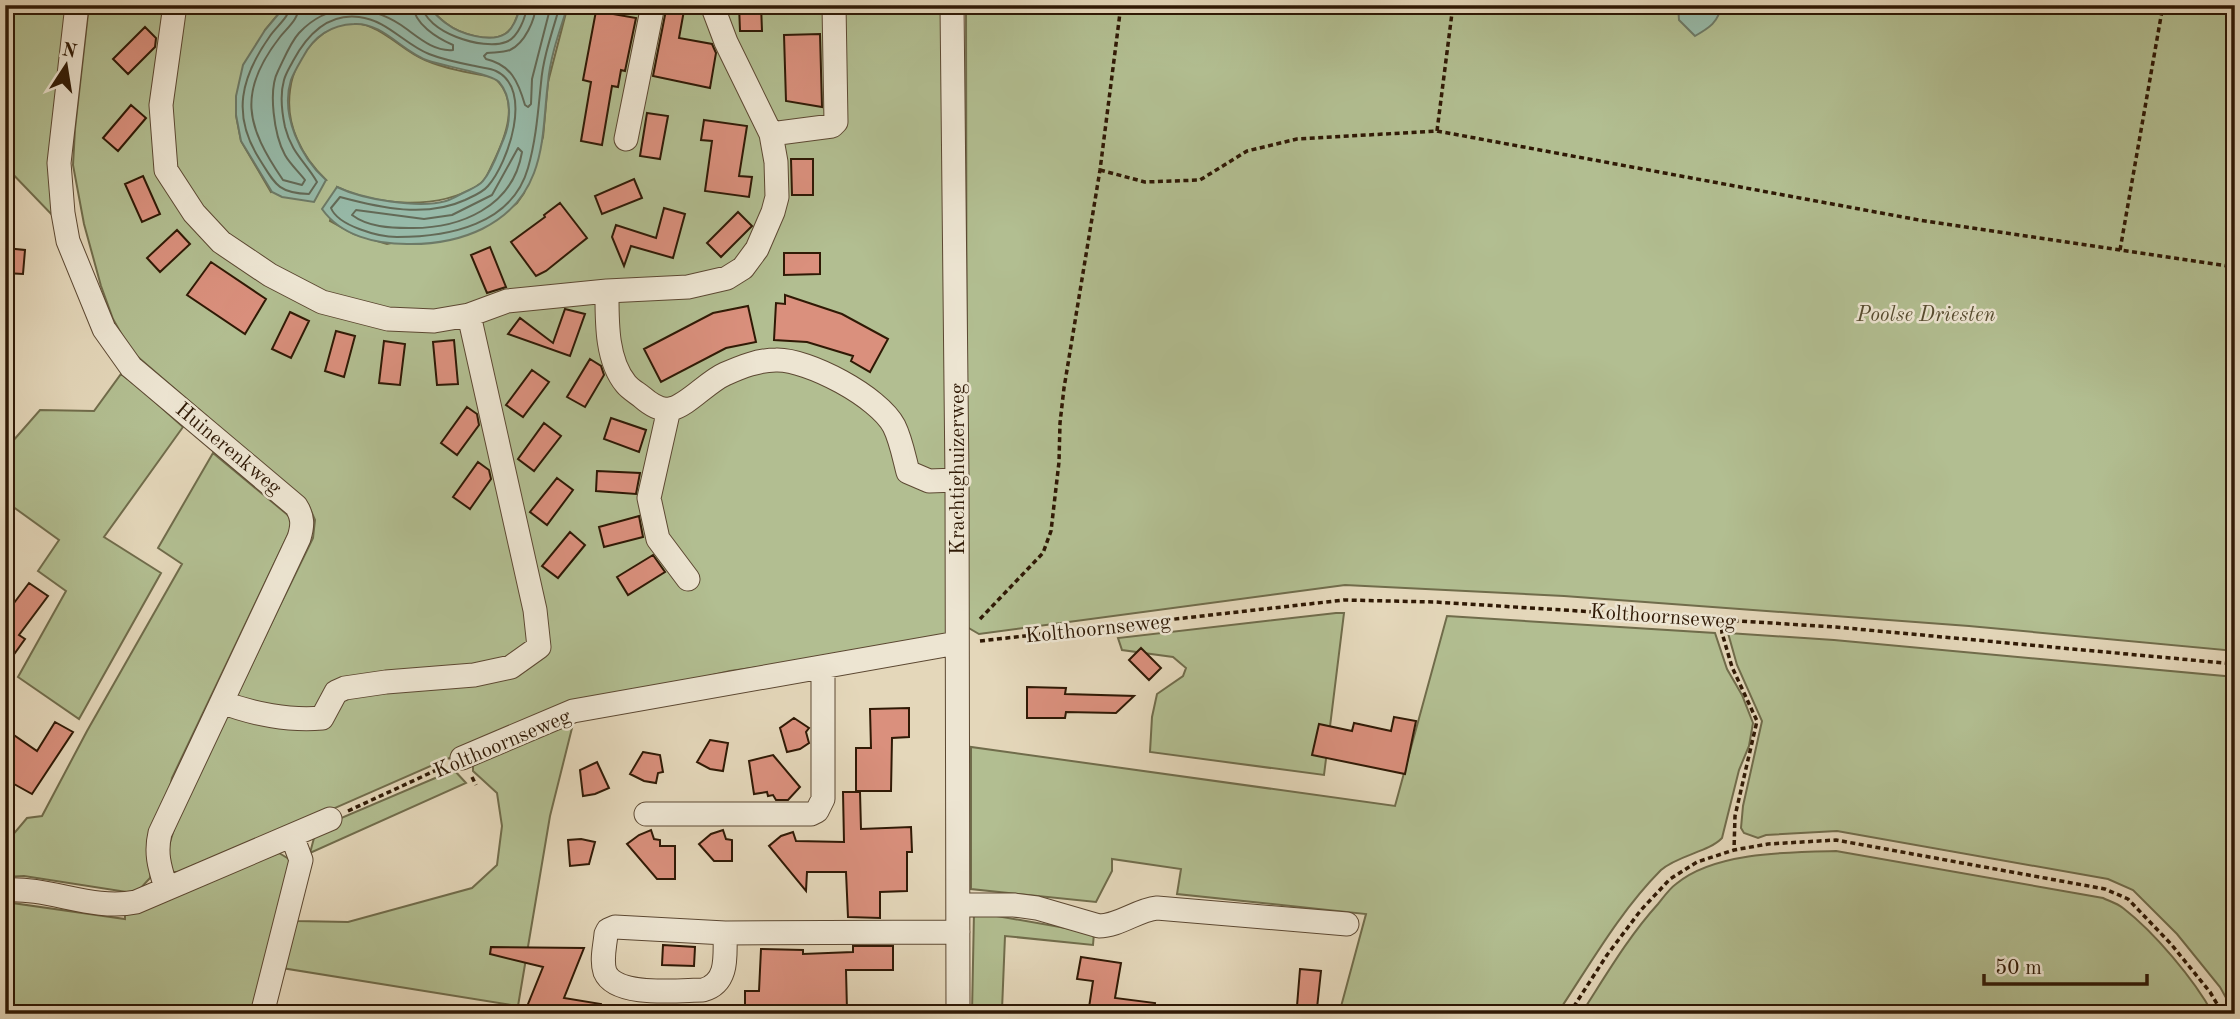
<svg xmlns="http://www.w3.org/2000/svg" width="2240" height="1019" font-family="'Old Standard TT',serif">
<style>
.green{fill:#b2be91;stroke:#706c4b;stroke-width:2}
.water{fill:#97baa9;stroke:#6d7a67;stroke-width:2}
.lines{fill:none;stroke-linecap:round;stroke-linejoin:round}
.shore{stroke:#636a57;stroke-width:2}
.building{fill:#da907d;stroke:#2f1905;stroke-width:2}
.minor-casing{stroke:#5c4832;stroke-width:25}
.path{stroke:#2f1905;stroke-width:3.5;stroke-dasharray:5 3.5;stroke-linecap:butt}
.minor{stroke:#ede5d2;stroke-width:23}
.labels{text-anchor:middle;stroke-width:5;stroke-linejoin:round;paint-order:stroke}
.park-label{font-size:21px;font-style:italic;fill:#564b2f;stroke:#ede5d2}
.street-label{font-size:21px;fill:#2f1905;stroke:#ede5d2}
</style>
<rect width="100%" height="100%" fill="#e4d7ba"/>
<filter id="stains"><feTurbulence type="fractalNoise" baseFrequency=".00286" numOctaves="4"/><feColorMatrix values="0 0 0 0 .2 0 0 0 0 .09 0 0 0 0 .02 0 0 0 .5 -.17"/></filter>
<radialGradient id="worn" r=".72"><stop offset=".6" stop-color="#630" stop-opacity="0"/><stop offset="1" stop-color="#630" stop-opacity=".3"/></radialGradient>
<path class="green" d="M5 5H66L54 217 5 166Z
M89 5H286L265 30 236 115 241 141 271 192 326 180C302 157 285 125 290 90 294 54 331 10 371 27 391 35 405 52 425 60 446 69 470 73 493 77 522 99 505 139 492 165 488 173 485 182 477 186 438 210 377 206 337 187L330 221 354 234 387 244 497 219 517 203 524 193 543 137 548 82 568 5H942L949 640 730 671 576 707 442 761 189 872H174L167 867C162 836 214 743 230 710 257 653 285 595 313 538L315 520 308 504 131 351 113 319 101 286 84 224 73 165 75 129Z
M426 5H521C518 14 514 29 505 34 490 43 460 34 447 24 439 19 433 11 426 5Z
M966 5H2235V651L1969 626 1564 596 1345 585 979 634 967 627Z
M121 374 142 390 183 427 104 537 161 573 79 719 18 677 66 591 38 571 59 540 5 501V450L40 410 94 411Z
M213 453 289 516 292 526 172 778 150 878 139 890 133 893 24 876 5 877V844L27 818 42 816 87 731 182 564 158 548Z
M1336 613H1344L1324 775 1150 752 1152 717 1157 694 1183 676 1186 668 1173 657 1122 650 1118 638Z
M1447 616 1715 633 1727 669 1742 695 1753 723 1749 746 1739 770 1722 838C1709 852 1678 855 1661 870 1620 911 1589 966 1557 1014H1339L1366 914 1177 894 1181 869 1112 859V871L1096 902 971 889V747L1395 806Z
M1728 633 1834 640 2235 677V1014L2220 987 2177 934 2133 890 2108 879 1837 831 1766 835 1758 838 1744 833 1741 828 1743 806 1762 721 1737 665Z
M575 716 550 816 518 1006 269 966 255 1014H5V902L125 919V913L279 853 289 859 296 921 348 922 472 888 497 865 502 826 497 793 473 771V762Z
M454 770 466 783 310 853 314 838 327 824Z
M1836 851 2103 898C2109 901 2117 903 2123 908 2154 932 2194 979 2213 1014H1581C1605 977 1628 937 1658 904 1663 898 1669 889 1676 884 1714 852 1788 852 1836 851Z
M974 912 1094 933 1093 945 1005 936 1002 1010 1034 1014H972Z"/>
<path class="water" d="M286 5H426C433 11 439 19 447 24 460 34 490 43 505 34 514 29 518 14 521 5H568C560 30 550 57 548 83 544 113 545 144 534 173 514 226 459 245 407 244 376 244 341 236 322 209L337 187C362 199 418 209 446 201 453 199 459 195 465 192 471 189 479 186 483 181 493 169 498 152 504 138 511 121 512 97 499 82 492 74 443 66 429 61 403 53 383 22 354 24 331 25 314 36 303 57 299 64 294 72 291 80 280 115 301 158 326 180L314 202 282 197 272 192 241 141 236 115V96L243 65 265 30Z
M1678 5H1721C1719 22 1709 28 1695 36L1679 20Z"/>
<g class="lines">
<path class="shore" d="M291 5C289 17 277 26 270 36 241 77 231 115 260 160 275 184 278 193 309 194L317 182C305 161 292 154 285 127 282 113 280 94 284 80 286 73 290 67 293 61 307 35 327 13 359 17 387 20 404 44 429 54 444 60 460 63 475 66 482 68 490 68 496 71 534 89 508 163 488 186 482 193 473 196 465 200 426 218 381 208 340 197L331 208C338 226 379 237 397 237 448 237 512 225 528 168 536 140 538 112 541 83 543 57 553 30 560 5
M299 5C299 19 288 27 280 37 237 92 246 126 283 180L302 185 305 180C299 172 290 164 285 155 274 135 268 90 278 71 284 59 290 43 299 33 328 2 367 3 401 25 417 36 433 52 453 50V45C437 38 414 24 413 5
M422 5C425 32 483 51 506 42 518 38 526 17 527 5
M536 5C535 20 525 43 510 50 503 53 494 52 487 53L484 56 486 59C511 65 518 81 525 105L528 107 531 104 532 79 551 5
M518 148 522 152C513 207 460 229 409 228 390 228 368 227 352 215L356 210 424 219 452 215 492 195Z"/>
</g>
<path class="building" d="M667 5H685L679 38 712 44 716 53 710 88 653 76Z
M739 5H761L762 31H740Z
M596 11 636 18 625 71 621 70 618 87 612 86 602 145 581 141 591 82 583 80Z
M145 27 156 38 155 47 128 74 113 59Z
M820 34 822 107 786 101 784 35Z
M131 105 146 118 118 151 103 138Z
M647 113 668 116 660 159 640 156Z
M704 120 747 126 739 176 752 177 749 197 705 191 712 141 701 140Z
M791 159H813V195H792Z
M143 176 160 214 142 222 125 184Z
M634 179 642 198 602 214 595 196Z
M560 203 587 238 546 271 536 276 511 242 545 217 544 215Z
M664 208 685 214 673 258 631 246 624 266 612 237 616 225 656 238Z
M738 212 752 226 721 257 707 243Z
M177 230 190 244 160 272 147 258Z
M490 247 506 287 487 293 471 255Z
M5 248 25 250 23 274 5 273Z
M784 253H820V274L784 275Z
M211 262 266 299 245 334 187 295Z
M785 295 842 314 888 339 870 372 851 361 853 356 807 342 774 340 776 303 785 304Z
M748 306 756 342 726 348 661 382 644 349 713 313Z
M565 309 585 314 570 356 508 334 520 318 553 343Z
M290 312 309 321 291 358 272 349Z
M336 331 355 336 344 377 325 371Z
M454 340 458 384 437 385 433 342Z
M384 341 405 344 400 385 379 383Z
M590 359 601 366 604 375 585 407 567 397Z
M532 370 549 382 523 417 506 405Z
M467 407 477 414 479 425 457 455 441 443Z
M611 418 646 430 639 452 604 439Z
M544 423 561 436 534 471 518 459Z
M478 462 489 470 491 479 470 509 453 497Z
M597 471 640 473 636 494 596 491Z
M557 478 573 490 547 525 530 512Z
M639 516 643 537 604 547 599 527Z
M570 532 585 545 558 578 542 566Z
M653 555 665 572 628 595 617 577Z
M29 583 48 596 19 635 25 639 5 667V615Z
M1141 648 1161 668 1149 680 1129 660Z
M1027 687 1066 688 1065 694 1134 696 1116 713 1066 712 1065 718H1027Z
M909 708V737L892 738 891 791H856V748H871L870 709Z
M1394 717 1416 721 1405 774 1312 755 1319 724 1352 731 1354 723 1391 731Z
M794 718 809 728 806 732 809 743 800 749 787 752 780 728Z
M55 722 73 732 32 794 5 779V729L37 751Z
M710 740 728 743 723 771 710 769 697 762Z
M643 752 660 755 663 772 658 773 656 783 644 781 630 774Z
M773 755 800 787 788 800H776L773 795 768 796 767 792 754 794 749 761Z
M597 762 609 788 595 794 583 796 580 770Z
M843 792H860L861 829 911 827 912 852H907V891L880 892V918L848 917 846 872H807L806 891 769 846 781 836 793 832 796 841 844 842Z
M651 830 654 839 660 840V846H675V879H657L627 844 639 835Z
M723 830 726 839 732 840V861H714L699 844 711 834Z
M581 839 595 842 589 864 570 866 568 840Z
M663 945 695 947 694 966 662 965Z
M853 946H893V970H846L847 1010H826V1014H745V991H759L761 949 803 950V954L853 952Z
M491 947 584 948 564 998 601 1004 600 1014H524L543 967 490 954Z
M1081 957 1121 963 1115 998 1155 1003 1154 1014H1088L1093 981 1077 979Z
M1300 969 1321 971 1317 1008 1297 1006Z"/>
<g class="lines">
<defs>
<path id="minor" d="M77 5 59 163 63 213 68 241 104 329 131 367 296 506C303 517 303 525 299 538L160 833C155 854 160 868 166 888
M175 5 161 105 166 170 194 213 221 242 270 275 322 302 388 319 434 321 469 315 507 301 607 291 688 287 727 278 743 268 757 249 773 212 777 197 776 162 771 134 726 42 712 5
M952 5 957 480 958 1014
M771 134 832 126 836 122 834 5
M626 139 653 5
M607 291C607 321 606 360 626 384 630 389 637 393 642 397 650 404 661 411 671 409 688 405 707 382 725 374 741 367 758 360 776 360 808 359 879 397 894 426 901 440 904 457 908 472L929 481 957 480
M669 409 649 498 658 539 688 579
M222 702C252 714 290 721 322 718L336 692 345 688 386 682 474 675 511 667 539 647 535 610 469 315
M462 758 573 711 957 643
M646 814H811L817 811 823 799V668
M5 890C50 887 92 911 136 902L330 819
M958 905H1014L1037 908 1099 926C1119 926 1137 910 1157 908L1347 924
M725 933C725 955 729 983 703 990 680 990 616 998 605 972 601 960 605 946 606 934L608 930 615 927 725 933 958 932
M262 1014 301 860 292 836"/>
</defs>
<use href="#minor" class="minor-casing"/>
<path class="path" d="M1437 131 1453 5
M1100 170 1145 182 1200 180 1247 151 1297 139 1437 131 1919 220 2235 267
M2120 250 2163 5
M980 619 1043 553 1051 531 1059 462 1060 423 1064 388 1100 170 1121 5
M1721 620 1722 633 1732 667 1757 721 1735 816 1734 850
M980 641 1344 600 1435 602 1835 627 2235 664
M472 777 476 785
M348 811 443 767
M1569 1014 1607 955 1641 910 1670 879 1697 862 1734 850 1768 844 1836 840 2105 889 2128 899 2171 944 2210 992 2223 1014"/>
<use href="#minor" class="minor"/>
</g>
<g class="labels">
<g class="park-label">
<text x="1926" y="321">Poolse Driesten</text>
</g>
<g class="street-label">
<text transform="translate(229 448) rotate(40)" y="7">Huinerenkweg</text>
<text transform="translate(957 469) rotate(-90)" y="7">Krachtighuizerweg</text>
<text transform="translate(1663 616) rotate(4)" y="7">Kolthoornseweg</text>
<text transform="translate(1098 628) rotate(-6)" y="7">Kolthoornseweg</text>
<text transform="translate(502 743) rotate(-23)" y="7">Kolthoornseweg</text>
</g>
</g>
<rect width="2240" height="1019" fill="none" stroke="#e4d7ba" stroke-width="28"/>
<rect x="7" y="7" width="2226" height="1005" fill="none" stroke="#2f1905" stroke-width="3.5"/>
<rect x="14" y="14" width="2212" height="991" fill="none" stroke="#2f1905" stroke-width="2"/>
<g transform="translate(66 66) rotate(12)" stroke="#ede5d2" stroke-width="5" paint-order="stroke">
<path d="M0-5L12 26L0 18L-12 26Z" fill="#2f1905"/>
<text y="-10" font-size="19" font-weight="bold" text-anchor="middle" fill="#2f1905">N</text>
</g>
<path d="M1984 974v10h163v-10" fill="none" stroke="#2f1905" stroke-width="3.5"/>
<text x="1995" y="974" font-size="21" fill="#2f1905" stroke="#ede5d2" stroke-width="5" paint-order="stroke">50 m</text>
<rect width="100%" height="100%" filter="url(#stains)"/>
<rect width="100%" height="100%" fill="url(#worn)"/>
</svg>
